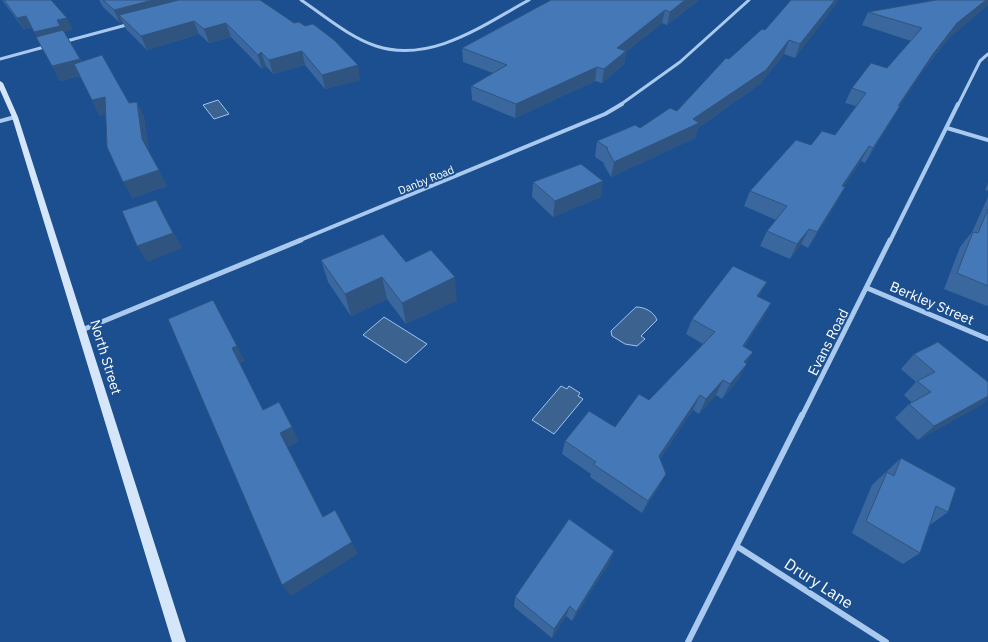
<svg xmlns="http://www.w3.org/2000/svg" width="988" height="642" font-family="'IBM Plex Sans',sans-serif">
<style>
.water{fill:#3c6290;stroke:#9cc4f0}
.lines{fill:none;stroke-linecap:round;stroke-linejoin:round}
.street-far3{stroke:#a9c9ee;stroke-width:3}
.street-far2{stroke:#a9c9ee;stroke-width:4}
.street-far1{stroke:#a9c9ee;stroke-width:5}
.street{stroke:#a9c9ee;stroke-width:6}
.secondary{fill:#d6e6fa;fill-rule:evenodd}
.wall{fill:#3a679d}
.shaded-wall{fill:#305480}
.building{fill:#4478b7;stroke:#305480}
.labels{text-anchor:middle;stroke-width:4;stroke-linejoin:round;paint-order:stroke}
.far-street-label{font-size:11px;fill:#fff;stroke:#1b4f8f}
.street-label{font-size:14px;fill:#fff;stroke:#1b4f8f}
.near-street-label{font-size:16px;fill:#fff;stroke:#1b4f8f}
</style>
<rect width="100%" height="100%" fill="#1b4f8f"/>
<path class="water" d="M218 100 229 114 214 119 203 105Z
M636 307C645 307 654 312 657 320L641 336 645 339 637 346 625 344 612 336 611 331Z
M384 317 427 344 406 363 363 335Z
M561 386 567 389 569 386 580 393 578 396 583 399 554 434 532 420Z"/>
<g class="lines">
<path class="street-far3" d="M301 0C325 16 349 37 376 46 431 64 483 25 529 0
M63 42 130 24
M0 59 48 46
M620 105 680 62 749 0
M958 105 980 61 988 54"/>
<path class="street-far2" d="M0 121 15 117
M947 128 988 140
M298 241 605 114 622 104
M890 241 958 104"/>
<path class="street-far1" d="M867 288 988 339
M82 330 301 240
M802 416 890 240"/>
<path class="street" d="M738 547 886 642
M688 642 802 415"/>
<path class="secondary" d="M0 81 3 83 18 117 186 642H172L12 117 0 90Z"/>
</g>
<path class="wall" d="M2 0H51L73 29 64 32 82 62 129 103 137 102 144 117 149 153 167 186 132 198 106 114 100 116 80 76 60 81 32 27 24 29Z
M99 0H260L360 80 325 89 305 65 273 74 266 66 262 69 231 37 209 43 199 34 147 50 126 29 123 23H120L103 7Z
M699 0 667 25 662 23 626 52 624 64 602 83 595 81 515 118 472 100 471 86 493 73 463 62 462 48Z
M839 0 795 58 784 54 760 84 698 128 695 138 611 177 604 165V163L595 157 597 141 640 128 677 111 729 59 765 30Z
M988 0V5L950 37 925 68 899 106 891 121 865 163 861 161 844 186 845 187 837 202 808 248 801 244 790 259 760 246 767 231 776 220 744 206 750 191 811 145 835 135 856 106 845 103 852 88 887 68 911 41 862 25 868 12Z
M533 182 601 197 553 217 532 197Z
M988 183V191L985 190Z
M988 197V305L987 306 944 289 960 247 972 232Z
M321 260 406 262 457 300 406 324 387 299 351 316 328 282Z
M759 297 771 303 763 318 744 347 746 364 739 379 722 399 716 395 699 414 693 410 660 459 659 487 642 513 590 477 591 474 562 454 565 441 615 427 649 400 703 344 686 334 692 319Z
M914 354 988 382V399L981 405 918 440 895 418 909 404 912 403 904 395 916 382 901 369Z
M901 458 948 512 930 525 920 553 903 564 852 533 872 485Z
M610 562 572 621 566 616 552 638 514 607 515 597Z"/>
<path class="shaded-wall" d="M153 0H209L119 15 123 23H120L114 10Z
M685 0H699L667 25 670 12Z
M835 0H839L795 58 800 44Z
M986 0H988V5L950 37 925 68 890 121 898 106 933 54 957 23Z
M665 10 662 23 626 52 624 64 602 83 604 69 617 48Z
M26 16 32 27 24 29 17 18Z
M67 18 73 29 64 32 41 44 34 32 57 20Z
M194 21 199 34 147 50 141 36Z
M226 23 231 37 209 43 204 29Z
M789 40 784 54 760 84 698 128 695 138 611 177 614 162 693 119Z
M302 51 305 65 273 74 269 60Z
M261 52 266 66 262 69 258 55Z
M80 59 88 74 60 81 52 66Z
M358 65 360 80 325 89 322 75Z
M597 67 595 81 515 118 516 104Z
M105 97 113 112 100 116 92 100Z
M137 102 144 117 149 155 142 139Z
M900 106 891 121 865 163 873 148Z
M869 146 861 161 834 201 842 186Z
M159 170 167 186 132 198 123 182Z
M603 181 601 197 553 217 555 201Z
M845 187 837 202 808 248 817 232Z
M156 200 182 248 147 262 137 246Z
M809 229 801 244 790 259 797 244Z
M382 277 387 299 351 316 345 294Z
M455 277 457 300 406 324 402 303Z
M767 282 759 297 757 296Z
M771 303 763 318 735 361 743 346Z
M237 346 245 361 240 363 271 425 232 348Z
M753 352 739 379 722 399 730 384 744 362Z
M723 380 716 395 699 414 706 399Z
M700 395 693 410 653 469 659 456Z
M988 396V399L981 405 918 440 934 426Z
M292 427 299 441 288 447 329 529 280 433Z
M666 474 659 487 642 513 648 501Z
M352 542 358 554 291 596 282 585Z
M614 551 610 562 572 621 576 612Z
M570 606 566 616 552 638 554 629Z"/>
<path class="building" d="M4 0H51L67 18 57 20 60 26 34 32 26 16 17 18Z
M103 0H153L114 10Z
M179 0H260L294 23 299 22 305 26 313 24 334 40 358 65 322 75 302 51 269 60 261 52 258 55 226 23 204 29 194 21 141 36 119 15Z
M551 0H685L670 12 665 10 617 48 626 51 604 69 597 67 516 104 471 86 507 65 462 48Z
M791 0H835L800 44 789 40 766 70 693 119 699 123 614 162 607 149 608 148 597 141 635 125 640 128 670 108 677 111 726 58 729 59 762 29 765 30Z
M936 0H986L957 23 933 54 898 106H900L873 148 869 146 842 186 845 187 817 232 809 229 797 244 767 231 787 206 750 191 796 140 811 145 822 131 835 135 866 93 852 88 871 63 887 68 922 28 868 12Z
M63 30 80 59 52 66 36 37Z
M102 55 129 103 137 102 142 139 159 170 123 182 107 147 105 97 92 100 74 64Z
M581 164 603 181 555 201 533 182Z
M156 200 173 233 137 246 122 211Z
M988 209V286L957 273 973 232 978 233Z
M383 234 406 262 431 250 455 277 402 303 382 277 345 294 321 260Z
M733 266 767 282 757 296 771 303 743 346 753 352 744 362 747 364 730 384 723 380 706 399 700 395 659 456 666 474 648 501 593 464 596 462 565 441 589 411 615 427 639 394 649 400 715 332 692 319Z
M213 300 237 346 232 348 263 410 279 402 292 427 280 433 323 517 335 510 352 542 282 585 168 319Z
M938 342 988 382V396L934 426 909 404 931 392 917 381 935 372 914 354Z
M901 458 956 488 948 512 936 506 920 553 866 521 887 472 894 476Z
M569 519 614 551 576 612 570 606 554 629 515 597Z"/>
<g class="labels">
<g class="far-street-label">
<text transform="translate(426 180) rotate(-22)" y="4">Danby Road</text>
</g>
<g class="street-label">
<text transform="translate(932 303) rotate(23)" y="5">Berkley Street</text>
<text transform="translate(828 342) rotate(-63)" y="5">Evans Road</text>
<text transform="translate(106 357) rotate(73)" y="5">North Street</text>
</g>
<g class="near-street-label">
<text transform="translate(819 583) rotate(33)" y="6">Drury Lane</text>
</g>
</g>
</svg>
